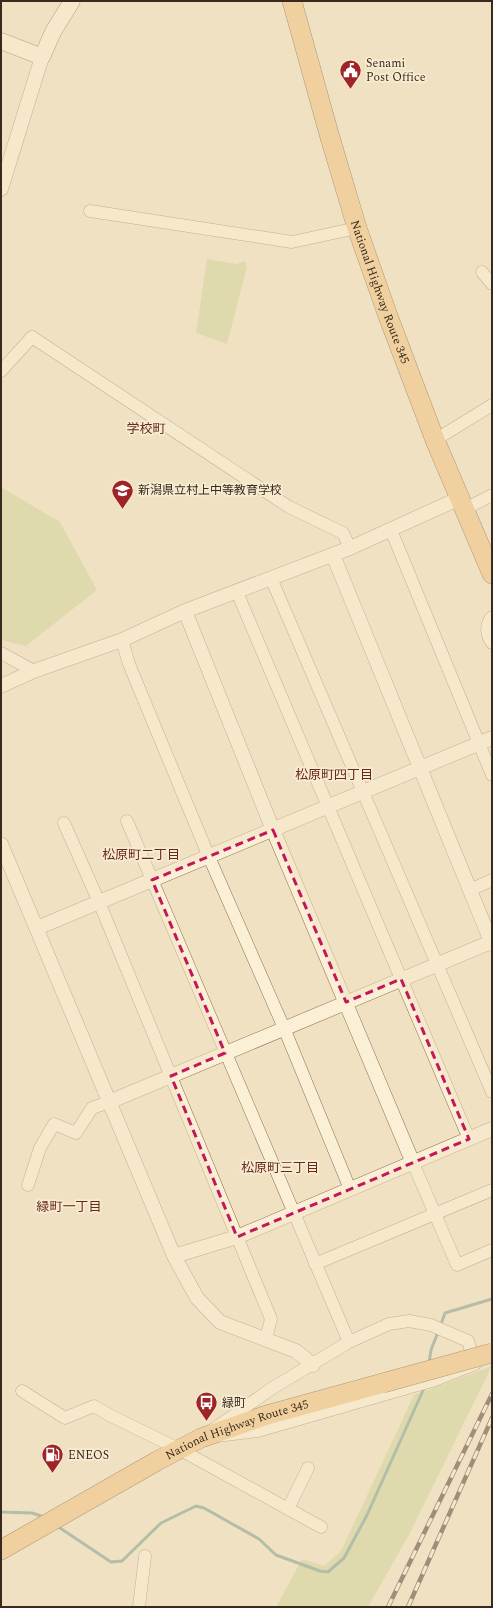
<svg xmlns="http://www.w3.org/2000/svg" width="493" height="1608" font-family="Spectral,'Noto Sans JP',serif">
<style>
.green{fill:#c9cf95}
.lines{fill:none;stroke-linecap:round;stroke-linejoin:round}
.stream{stroke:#6b9187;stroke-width:3}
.minor-casing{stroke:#8b7258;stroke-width:13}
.tertiary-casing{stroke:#8b7258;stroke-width:15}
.secondary-casing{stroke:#6d533b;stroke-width:17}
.trunk-casing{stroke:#59402c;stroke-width:20}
.minor{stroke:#fbefd5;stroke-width:12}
.tertiary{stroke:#fbefd5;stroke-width:14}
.secondary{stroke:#fbefd5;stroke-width:16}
.trunk{stroke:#edba72;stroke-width:19}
.rail-casing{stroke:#3a2a1d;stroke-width:4.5}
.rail{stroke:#f7ecd2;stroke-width:3;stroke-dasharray:9;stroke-linecap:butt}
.trunk-bridge-casing{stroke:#59402c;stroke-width:20;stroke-linecap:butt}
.trunk-bridge{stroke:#edba72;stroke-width:19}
.marked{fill:none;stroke:#c2185b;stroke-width:3;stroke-dasharray:8 5;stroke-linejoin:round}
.labels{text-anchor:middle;stroke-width:3.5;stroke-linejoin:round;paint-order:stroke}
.poi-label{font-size:12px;fill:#3a2a1d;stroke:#f7ecd2;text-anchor:start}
.street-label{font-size:12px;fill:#3a2a1d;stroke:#f7ecd2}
.neighbourhood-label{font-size:13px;fill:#69291a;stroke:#f7ecd2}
</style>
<rect width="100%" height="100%" fill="#f0e1c2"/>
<path class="green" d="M207 259 237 264 245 261 247 267 227 344 196 333Z
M1 487 60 522 97 590 26 646 1 640Z
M492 1366 410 1533 368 1607H276L302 1559 324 1566 341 1551 414 1395Z"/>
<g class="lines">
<path class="stream" d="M440 1327 445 1313 492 1299
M429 1363 431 1350 438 1332
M1 1512 32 1513 44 1517
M57 1526 111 1562 122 1561 161 1523 196 1506 204 1508 259 1539 276 1555 320 1571 328 1572 344 1558 367 1515 425 1386"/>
<defs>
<path id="minor" d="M90 211 292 242 357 228
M482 272 492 284
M1 371 32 337 289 507 343 533 350 548
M435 440 492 405
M465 509 492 495
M391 530 492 775
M271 578 492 1092
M237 592 469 1139
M492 617C485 624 486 635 492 643
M122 640 129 664 209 857 284 1028 350 1189
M1 653 34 671
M127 821 349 1342
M64 823 99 902 271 1319 266 1339
M470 890 492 880
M413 1163 457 1265 492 1250
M28 1185 40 1148 54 1124 76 1133 92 1108 109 1102
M315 1264 492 1190
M409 1321 431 1325 468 1341 475 1364 435 1380 258 1431 201 1438 271 1389 349 1342 389 1324Z
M22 1391 65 1418 94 1406 111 1416 179 1449 321 1527
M288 1509 308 1468
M139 1607 145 1556"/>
<path id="tertiary" d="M1 189 42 57
M333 555 492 944
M185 611 273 830 413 1163
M1 686 34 671 122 640 185 611 350 548 460 498
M1 844 174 1256 197 1298 220 1322 296 1351 313 1365
M37 928 492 738
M109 1102 491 942
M174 1256 237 1237 492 1129"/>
<path id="secondary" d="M1 41 42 57 53 32 72 1"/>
<g id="trunk">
<path id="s1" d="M292 1 329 134 357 228 388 316 435 440 492 574"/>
<path id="s2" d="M1 1550 157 1461 201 1438 267 1415 383 1383"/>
</g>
</defs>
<use href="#minor" class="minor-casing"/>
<use href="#tertiary" class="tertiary-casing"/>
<use href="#secondary" class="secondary-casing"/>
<use href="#trunk" class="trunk-casing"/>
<use href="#minor" class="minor"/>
<use href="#tertiary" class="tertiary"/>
<use href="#secondary" class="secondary"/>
<use href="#trunk" class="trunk"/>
<defs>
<path id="rail" d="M388 1607 492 1394
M408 1607 492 1418"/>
</defs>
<use href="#rail" class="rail-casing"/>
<use href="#rail" class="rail"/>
<defs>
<path id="trunk-bridge" d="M383 1383 492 1353"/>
</defs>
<use href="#trunk-bridge" class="trunk-bridge-casing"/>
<use href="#trunk-bridge" class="trunk-bridge"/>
</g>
<path d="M0 0H493V1608H0ZM273 830 346 1002 401 979 469 1139 237 1237 171 1076 225 1053 152 880Z" fill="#f0e1c2" fill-opacity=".55" fill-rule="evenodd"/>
<path class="marked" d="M273 830 346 1002 401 979 469 1139 237 1237 171 1076 225 1053 152 880Z"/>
<defs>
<symbol id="civic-pin" viewBox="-11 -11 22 30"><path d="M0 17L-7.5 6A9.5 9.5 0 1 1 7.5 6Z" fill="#9e2428" stroke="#f7ecd2"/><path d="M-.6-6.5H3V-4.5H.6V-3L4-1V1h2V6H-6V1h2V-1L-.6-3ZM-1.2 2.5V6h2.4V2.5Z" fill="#fff"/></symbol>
<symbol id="school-pin" viewBox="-11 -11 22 30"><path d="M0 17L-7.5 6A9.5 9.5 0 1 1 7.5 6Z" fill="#9e2428" stroke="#f7ecd2"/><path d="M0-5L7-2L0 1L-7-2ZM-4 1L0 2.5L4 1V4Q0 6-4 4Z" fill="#fff"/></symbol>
<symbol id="bus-pin" viewBox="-11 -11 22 30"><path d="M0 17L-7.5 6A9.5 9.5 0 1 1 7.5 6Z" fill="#9e2428" stroke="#f7ecd2"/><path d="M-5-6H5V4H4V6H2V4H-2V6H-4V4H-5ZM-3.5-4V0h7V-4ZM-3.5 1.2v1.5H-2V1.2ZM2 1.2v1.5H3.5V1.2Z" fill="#fff"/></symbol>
<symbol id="fuel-pin" viewBox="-11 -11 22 30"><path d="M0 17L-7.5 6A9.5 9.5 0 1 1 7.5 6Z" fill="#9e2428" stroke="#f7ecd2"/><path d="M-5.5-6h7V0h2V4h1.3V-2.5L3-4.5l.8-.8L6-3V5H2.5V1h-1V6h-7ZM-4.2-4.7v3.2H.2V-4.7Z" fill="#fff"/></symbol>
</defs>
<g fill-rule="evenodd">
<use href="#civic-pin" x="338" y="58" width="25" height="34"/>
<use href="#school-pin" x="110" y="478" width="25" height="34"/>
<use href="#bus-pin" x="194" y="1390" width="25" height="34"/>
<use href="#fuel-pin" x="40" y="1442" width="25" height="34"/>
</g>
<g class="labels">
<g class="poi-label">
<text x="366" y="67">Senami<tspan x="366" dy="14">Post Office</tspan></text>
<text x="138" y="494">新潟県立村上中等教育学校</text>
<text x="222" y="1407">緑町</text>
<text x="68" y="1459">ENEOS</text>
</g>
<g class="street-label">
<text dy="4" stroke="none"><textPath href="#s1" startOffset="304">National Highway Route 345</textPath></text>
<text dy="4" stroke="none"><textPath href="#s2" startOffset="266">National Highway Route 345</textPath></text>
</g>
<g class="neighbourhood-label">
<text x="146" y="433">学校町</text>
<text x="334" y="779">松原町四丁目</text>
<text x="141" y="859">松原町二丁目</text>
<text x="280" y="1172">松原町三丁目</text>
<text x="69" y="1211">緑町一丁目</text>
</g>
</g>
<rect width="493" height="1608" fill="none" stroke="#3a2a1d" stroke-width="4"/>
</svg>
